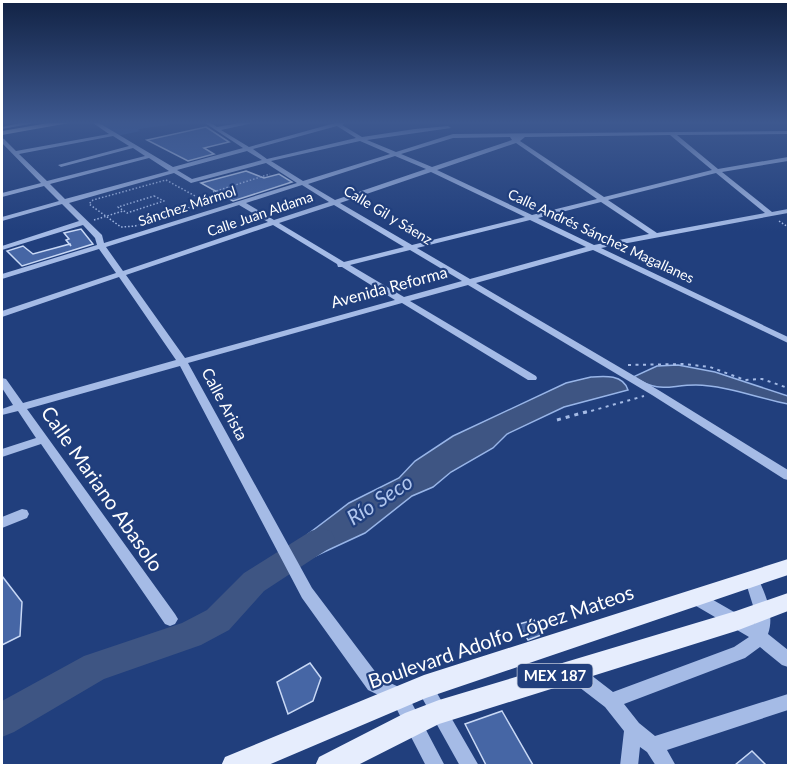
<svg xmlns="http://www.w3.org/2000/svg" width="790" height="767" font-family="Lato,sans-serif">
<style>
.green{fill:#34579b}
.water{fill:#3e5583;stroke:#98b5e8;stroke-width:1.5}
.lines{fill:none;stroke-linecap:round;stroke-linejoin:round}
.river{fill:#3e5583;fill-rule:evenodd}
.building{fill:#4666a5;stroke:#c8d8f5;stroke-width:1.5}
.path-far2{stroke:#a5bbe6;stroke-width:1.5;stroke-dasharray:1.5 2;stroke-linecap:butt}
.path-far1{stroke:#a5bbe6;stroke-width:2;stroke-dasharray:3 4.5;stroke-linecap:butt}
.path{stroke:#a5bbe6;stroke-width:3;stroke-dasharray:4 5;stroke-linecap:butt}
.minor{fill:#a5bbe6;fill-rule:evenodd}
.major{fill:#e6edfd;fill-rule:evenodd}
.labels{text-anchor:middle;stroke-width:4.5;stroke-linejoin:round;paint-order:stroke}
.far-street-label{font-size:14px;fill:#fff;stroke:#213f7d}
.shield{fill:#213f7d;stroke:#bcc5d8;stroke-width:1.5}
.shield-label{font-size:15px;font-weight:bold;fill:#fff}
.street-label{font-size:16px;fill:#fff;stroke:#213f7d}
.near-street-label{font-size:20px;fill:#fff;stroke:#213f7d}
.near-water-label{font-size:21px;font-style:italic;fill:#b0c6ee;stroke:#213f7d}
</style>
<rect width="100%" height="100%" fill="#213f7d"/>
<path class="green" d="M96 123H168L169 125 138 129 140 131 117 136Z"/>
<path class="water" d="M678 365 715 372 788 396V404C762 399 723 385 696 385 668 385 661 394 633 377L657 366Z
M591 377C604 376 623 374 628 390L564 407 507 434 493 448 451 472 433 487 412 496 365 533 309 559H303L296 554 295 548 308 534 349 503 399 478 415 461 453 436 566 383Z"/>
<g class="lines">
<path class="river" d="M321 528 331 531 335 539 331 547 264 591 229 630 201 645 104 679 14 732 2 737V701L84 656 182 623 207 610 244 573 311 531Z"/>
</g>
<path class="building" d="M206 127 229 142 204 148 214 154 188 161 147 140Z
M246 171 264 178 279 174 292 182 233 201 201 183Z
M81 229 93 244 22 266 7 251 23 246 33 254 70 244 71 246 66 240 69 239 64 233Z
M2 576 22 602 20 636 2 645Z
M534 620 544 634 528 640 519 624Z
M310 663 321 678 313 701 288 714 277 682Z
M502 711 533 765H486L465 724Z
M752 751 766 765H735Z"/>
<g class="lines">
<path class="path-far2" d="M166 180 206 202 135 226 121 227 89 204 93 200Z
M213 192 270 174
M154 196 164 201 127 213 118 207Z
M206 201 221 196
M94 220 123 211
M779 221 788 227"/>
<path class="path-far1" d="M628 365 684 364 710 367 745 380 762 379 788 388
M584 413 644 396"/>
<path class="path" d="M557 420 589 411"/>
<path class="minor" d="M20 123H35L2 129V127Z
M93 123H99L173 167 243 148 205 123H211L217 127 239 123H253L221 130 249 147 335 123H345L342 125 362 137 415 129 448 126 451 128 367 140 396 152 453 134 788 131V134L677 135 718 169 788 157V161L722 172 772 212 788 209V213L601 248 788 337V343L593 250 476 283 660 391 788 470V480L784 479 652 395 468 285 410 301 536 376 537 378 536 380H528L402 303 188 363 312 588 380 678 405 690 445 766H426L393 702 368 690 302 598 180 366 27 409 175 614 178 619 175 624 170 626 165 624 41 444 2 457V449L36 438 18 411 2 415V409L13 405 2 388V378L6 379 23 403 176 360 119 277 2 317V311L116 273 99 249 2 279V274L97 245 95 238 83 225 2 250V246L79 221 62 204 2 221V217L59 201 44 186 2 197V193L41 183 2 143V138L4 139 16 151 109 134ZM337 126 356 138 267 159 253 149ZM670 135 712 170 604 197 520 141 525 137ZM113 136 129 146 58 165 61 167 133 148 145 156 47 181 19 154ZM510 137 512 140 432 167 401 154 453 138ZM360 141 390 154 303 181 271 161ZM516 143 597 199 532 215 437 170ZM247 151 262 160 192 179 177 170ZM395 156 426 169 335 200 308 184ZM149 158 169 171 65 199 50 184ZM266 163 297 183 104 243 102 235 69 203 174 173 191 183ZM431 172 525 217 412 245 340 203ZM716 173 765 213 657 233 608 200ZM302 185 329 202 274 220 246 203ZM601 202 649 234 594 245 538 218ZM239 205 268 222 123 271 106 247ZM334 205 404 247 344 262 279 223ZM530 220 586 247 470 279 417 248ZM273 225 337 264 338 267H342L395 300 185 358 126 275ZM410 250 462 281 404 297 350 265Z
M22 509 27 510 29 514 27 518 2 528V517Z
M752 574 757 576C765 593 775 615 768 634L788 650V667L782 665 760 647 745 658 624 704 639 723 655 736 788 694V710L667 750 676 766H656L647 752 640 747 638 766H620L624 731 605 707 566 677 564 671 566 665 572 663 578 665 613 692 734 647 749 637 691 603 689 598 691 593 696 592 701 593 755 624V612L745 580 747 576Z
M424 679 430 681 479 766H460L416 687 418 681Z"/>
<path class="major" d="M48 123H69L2 135V131Z
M788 559V575L426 698 266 766H221L225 757 424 675Z
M788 593V611L736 631 439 724 356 766H315L319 757 405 713 439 700 736 611Z"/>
</g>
<linearGradient id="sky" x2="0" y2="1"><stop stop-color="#122345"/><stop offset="0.53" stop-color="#3d588f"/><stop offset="1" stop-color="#3d588f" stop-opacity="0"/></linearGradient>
<rect width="790" height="231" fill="url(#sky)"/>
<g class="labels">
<g class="far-street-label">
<text transform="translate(187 206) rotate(-18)" y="5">Sánchez Mármol</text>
<text transform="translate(260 214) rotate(-19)" y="5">Calle Juan Aldama</text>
<text transform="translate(388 215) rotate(31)" y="5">Calle Gil y Sáenz</text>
<text transform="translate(601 236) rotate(25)" y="5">Calle Andrés Sánchez Magallanes</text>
</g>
<rect class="shield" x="517.5" y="664" width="75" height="24" rx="4.5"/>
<g class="shield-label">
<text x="555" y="681">MEX 187</text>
</g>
<g class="street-label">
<text transform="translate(389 287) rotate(-15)" y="6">Avenida Reforma</text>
<text transform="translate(225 404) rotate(62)" y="6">Calle Arista</text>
</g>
<g class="near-street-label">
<text transform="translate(102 489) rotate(55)" y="7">Calle Mariano Abasolo</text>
<text transform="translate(501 637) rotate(-19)" y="7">Boulevard Adolfo López Mateos</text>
</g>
<g class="near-water-label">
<text transform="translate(380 500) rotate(-33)" y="7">Río Seco</text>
</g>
</g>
<rect width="790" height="767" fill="none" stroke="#ffffff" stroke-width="6"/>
</svg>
